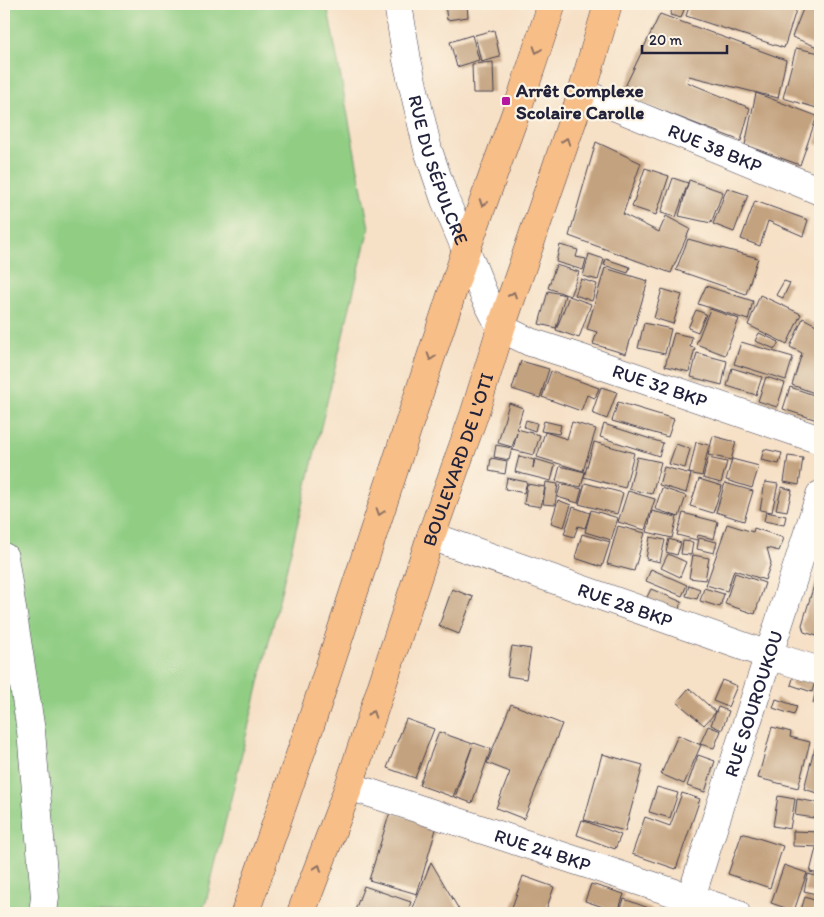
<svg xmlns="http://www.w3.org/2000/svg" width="824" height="917" font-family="Itim,sans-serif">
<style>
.green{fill:#91ce84;stroke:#5a7860}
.building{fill:#c3a27f}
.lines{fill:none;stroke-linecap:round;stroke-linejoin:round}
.minor-casing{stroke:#423e50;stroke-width:29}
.major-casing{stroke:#423e50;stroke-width:29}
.minor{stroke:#fff;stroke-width:28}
.major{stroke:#f7be88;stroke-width:28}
.oneway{stroke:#8c7062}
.poi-dot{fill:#b5179e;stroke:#fcf5e5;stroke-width:2}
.labels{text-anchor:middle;stroke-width:4.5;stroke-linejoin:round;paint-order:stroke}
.poi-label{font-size:19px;font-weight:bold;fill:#22223b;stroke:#fcf5e5;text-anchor:start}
.street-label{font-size:19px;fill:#22223b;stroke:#fcf5e5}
</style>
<rect width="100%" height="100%" fill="#fcf5e5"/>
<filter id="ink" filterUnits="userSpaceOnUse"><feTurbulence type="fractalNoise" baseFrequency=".02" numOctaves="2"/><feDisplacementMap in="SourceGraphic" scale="10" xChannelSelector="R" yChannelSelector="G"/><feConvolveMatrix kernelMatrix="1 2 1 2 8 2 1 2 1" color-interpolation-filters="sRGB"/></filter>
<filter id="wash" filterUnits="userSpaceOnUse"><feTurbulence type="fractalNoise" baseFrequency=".0096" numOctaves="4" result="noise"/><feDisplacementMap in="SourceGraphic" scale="20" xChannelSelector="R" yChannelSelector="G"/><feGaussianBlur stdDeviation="1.12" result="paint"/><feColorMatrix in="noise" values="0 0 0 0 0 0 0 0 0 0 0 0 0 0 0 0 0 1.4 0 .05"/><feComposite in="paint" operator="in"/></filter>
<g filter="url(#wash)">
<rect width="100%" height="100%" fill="#f6e0c6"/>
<path class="green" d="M4 4H327L369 228 206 902 201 913H4Z"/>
<g id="blocks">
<path class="building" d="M445 4H467L468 17 447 20Z
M666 4H686L681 18 670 15 673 7Z
M690 4H798L784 48 686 16Z
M805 4H820V48L792 37Z
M660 14 786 60 778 98 689 76 687 82 750 108 741 141 621 95Z
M494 30 500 57 481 62 475 35Z
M472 35 479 60 457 67 450 42Z
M796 48 820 53V109L783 98Z
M493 62 494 93H473L472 64Z
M756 93 817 116 800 165 745 145Z
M820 128V145L815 144Z
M596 142 641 163 623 214 659 232 666 216 690 229 671 273 569 236Z
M645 168 669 176 656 215 632 207Z
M673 178 688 183 676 217 661 213Z
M689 180 723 192 711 223 679 216Z
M727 188 748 195 734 232 713 224Z
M755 201 808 220 803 236 768 221 760 246 741 239Z
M688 239 758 258 746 294 676 270Z
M560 245 578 250 576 257 586 259 583 270 556 262Z
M589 254 604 259 598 280 583 276Z
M606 259 630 267 628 273 604 265Z
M556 265 579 272 570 296 548 288Z
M605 268 648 281 626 354 593 344 597 332 587 329Z
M581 279 597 284 592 301 575 295Z
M784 281 790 283 783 298 776 295Z
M706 286 753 301 748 320 698 304Z
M662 289 682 295 673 324 654 318Z
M548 291 565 295 556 328 539 324Z
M760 295 801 314 787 344 748 325Z
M569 296 591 304 579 338 556 330Z
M710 309 739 319 725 355 696 344Z
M696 310 706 314 698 332 688 328Z
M803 318 820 327V395L792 385 802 353 790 347Z
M644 323 671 329 665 354 638 348Z
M674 333 692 337 690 347 695 348 689 372 665 366Z
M759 333 779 342 775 349 755 341Z
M741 342 793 357 786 380 734 364Z
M697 353 727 361 722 385 691 377Z
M521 361 549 369 540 398 512 389Z
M732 368 762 377 756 395 727 386Z
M551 371 599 388 595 398 587 395 581 411 542 397Z
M766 377 785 383 777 407 758 401Z
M601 387 617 392 607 419 592 413Z
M790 387 820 397V421L783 409Z
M618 402 674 419 668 437 612 421Z
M509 403 523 408 517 429 540 435 534 455 513 450 517 433 512 447 498 443Z
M526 420 537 423 535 431 524 427Z
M544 421 561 425 559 434 541 431Z
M572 422 596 429 583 471 537 457 545 432 567 439Z
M604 424 663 443 659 456 600 437Z
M713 436 736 442 731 460 708 455Z
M594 442 634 453 625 488 584 477Z
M696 442 709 445 702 476 689 473Z
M676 444 690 449 685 468 669 464Z
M496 445 512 448 509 460 494 457Z
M764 449 782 453 779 464 761 460Z
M519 456 534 460 533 468 535 459 555 465 551 481 515 472Z
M788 456 803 458 799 485 784 482Z
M637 457 661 462 652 494 629 489Z
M491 458 507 461 505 474 489 471Z
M708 458 727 462 721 483 703 478Z
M732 459 759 466 752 488 726 480Z
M560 466 585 472 581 487 556 481Z
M664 467 691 474 686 493 659 485Z
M507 478 527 482 524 493 505 489Z
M699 479 722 486 713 513 690 506Z
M546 482 558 484 555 505 543 504Z
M765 482 778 484 772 512 760 510Z
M585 483 623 493 617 514 579 504Z
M725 483 753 491 744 521 716 512Z
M527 484 545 487 541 507 524 504Z
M561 484 582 489 578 503 557 497Z
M782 487 792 490 787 511 776 509Z
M662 488 686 496 679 517 655 509Z
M628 491 655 499 645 530 618 522Z
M558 500 571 505 564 527 551 523Z
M573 507 590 513 585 528 578 526 574 537 564 534Z
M591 510 618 518 611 540 585 532Z
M652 511 677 517 672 538 647 532Z
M766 512 786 516 784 525 764 521Z
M683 513 718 522 714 539 698 535 697 540 677 535Z
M727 524 753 532 754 528 784 538 779 551 767 548 771 563 765 580 734 570 727 591 706 585Z
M618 526 645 533 634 571 607 564Z
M582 534 610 542 602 567 575 558Z
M650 537 665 540 660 562 646 559Z
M699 538 717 542 714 553 697 549Z
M669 539 681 543 677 555 666 552Z
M683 541 693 542 691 555 681 554Z
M668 554 686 562 680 577 661 568Z
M693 555 709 558 705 580 689 578Z
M820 565V637L804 632 802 625Z
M651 569 687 585 682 596 646 581Z
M735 573 765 583 755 614 725 604Z
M689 585 700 589 697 599 686 596Z
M704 588 724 594 720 607 700 601Z
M452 589 473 597 459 634 439 626Z
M651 589 682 602 677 613 646 599Z
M512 646 531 649 526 679 507 676Z
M794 675 815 681 812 692 791 685Z
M722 680 737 686 728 707 713 701Z
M817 683 820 684V705L813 703Z
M689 688 716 712 718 707 729 711 722 730 711 725 716 712 704 725 677 702Z
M776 699 797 706 794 715 773 708Z
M511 704 562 724 524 819 496 808 510 772 487 763Z
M406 719 434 729 415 778 387 768Z
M708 726 721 731 714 748 700 744Z
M772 727 791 732 790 737 810 742 798 788 758 778Z
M820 731V754L814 752Z
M439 732 473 744 474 743 491 749 472 803 455 797 472 747 453 797 419 785Z
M678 735 701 745 684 784 661 774Z
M813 753 820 755V779L817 793 804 789Z
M602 754 643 765 625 831 584 820Z
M698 755 715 761 705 792 687 786Z
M657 787 678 793 670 818 649 812Z
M682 793 700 799 676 869 632 854 645 817 670 826Z
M778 796 795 799 790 829 773 826Z
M797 799 820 803V819L795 815Z
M390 812 437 826 417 894 369 880Z
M582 820 621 835 615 849 577 835Z
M793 831 820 832V847L793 846Z
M742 833 783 846 770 888 728 874Z
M816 848 820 849V874L810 872Z
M431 862 461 913H411Z
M784 865 807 873 794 911 771 903Z
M808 874 820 877V895L804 891Z
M523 876 554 887 545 913H510Z
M591 884 624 894 618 912 585 901Z
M364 886 411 902 407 913H354Z
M805 897 817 901 813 913 801 910Z
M624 899 654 910 653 913H619Z"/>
</g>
</g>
<g filter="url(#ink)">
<use href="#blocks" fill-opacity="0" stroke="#423e50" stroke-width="1"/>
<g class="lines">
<defs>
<g id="minor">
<path id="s1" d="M398 4 407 60 428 150 445 200 466 250 484 295 501 328 530 342 580 358 820 440"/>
<path id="s2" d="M582 93 820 191"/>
<path id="s3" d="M431 536 768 655 820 671"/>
<path d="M4 557 31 731 45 897 43 913"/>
<path id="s4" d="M349 786 736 913"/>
<path id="s5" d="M686 913 820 495"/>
</g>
<g id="major">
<path d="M245 913 311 723 466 250 519 104 552 4"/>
<path id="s6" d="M301 913 349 786 431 536 474 415 501 328 582 93 608 4"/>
</g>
</defs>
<use href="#minor" class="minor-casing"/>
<use href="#major" class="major-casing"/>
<use href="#minor" class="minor"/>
<use href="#major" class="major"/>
</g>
<defs><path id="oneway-chevron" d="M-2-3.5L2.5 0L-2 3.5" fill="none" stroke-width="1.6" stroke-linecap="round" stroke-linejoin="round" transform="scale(1.25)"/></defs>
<g class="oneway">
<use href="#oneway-chevron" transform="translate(537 50) rotate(108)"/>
<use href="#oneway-chevron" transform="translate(566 141) rotate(-71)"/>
<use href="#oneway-chevron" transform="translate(483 203) rotate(110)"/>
<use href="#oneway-chevron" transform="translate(513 295) rotate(-71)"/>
<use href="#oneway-chevron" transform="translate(431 357) rotate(108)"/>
<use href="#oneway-chevron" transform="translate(380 512) rotate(108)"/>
<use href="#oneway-chevron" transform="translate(372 714) rotate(-72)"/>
<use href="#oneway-chevron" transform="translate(318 868) rotate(-70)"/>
</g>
</g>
<rect class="poi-dot" x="501" y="96" width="10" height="10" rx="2.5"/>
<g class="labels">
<g class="poi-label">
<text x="516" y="97">Arrêt Complexe<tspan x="516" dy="22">Scolaire Carolle</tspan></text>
</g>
<g class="street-label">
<text dy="7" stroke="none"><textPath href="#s2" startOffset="144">RUE 38 BKP</textPath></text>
<text dy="7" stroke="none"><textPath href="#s1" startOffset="171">RUE DU SÉPULCRE</textPath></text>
<text dy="7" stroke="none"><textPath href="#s1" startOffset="511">RUE 32 BKP</textPath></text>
<text dy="7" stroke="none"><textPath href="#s6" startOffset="480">BOULEVARD DE L'OTI</textPath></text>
<text dy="7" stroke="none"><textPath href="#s3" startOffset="206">RUE 28 BKP</textPath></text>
<text dy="7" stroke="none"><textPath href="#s5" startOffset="220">RUE SOUROUKOU</textPath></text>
<text dy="7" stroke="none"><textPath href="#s4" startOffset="204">RUE 24 BKP</textPath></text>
</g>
</g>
<rect width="824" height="917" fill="none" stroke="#fcf5e5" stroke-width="20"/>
<path d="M642 45v8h85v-8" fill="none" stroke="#22223b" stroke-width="2.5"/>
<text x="649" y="45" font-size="15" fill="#22223b" stroke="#fcf5e5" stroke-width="4" paint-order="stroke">20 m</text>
</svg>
